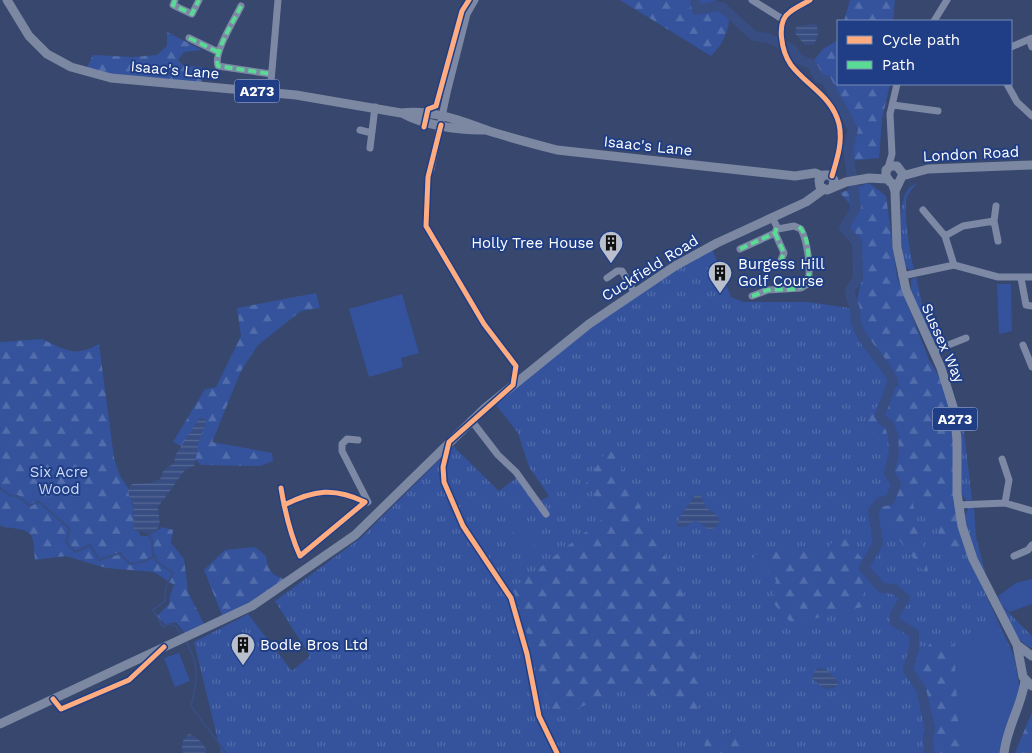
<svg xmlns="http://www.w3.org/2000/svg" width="1032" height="753" font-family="'Work Sans',sans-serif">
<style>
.grass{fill:url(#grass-tufts)}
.forest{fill:url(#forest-firs)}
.green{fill:#34539c}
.water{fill:url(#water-rules)}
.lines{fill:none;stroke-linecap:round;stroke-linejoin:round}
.stream{stroke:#384d81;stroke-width:2}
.river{stroke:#384d81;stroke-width:10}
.minor{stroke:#7d88a4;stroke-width:7}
.major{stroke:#7c87a1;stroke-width:9}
.quiet{stroke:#5adb95;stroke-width:4;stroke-dasharray:8 4;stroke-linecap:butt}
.cycleway-casing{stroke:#203e85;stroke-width:8}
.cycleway{stroke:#ffac80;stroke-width:5}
.labels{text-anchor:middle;stroke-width:4;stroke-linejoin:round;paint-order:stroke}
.shield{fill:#203e85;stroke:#bcc5da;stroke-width:1}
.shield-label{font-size:14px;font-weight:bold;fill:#fff}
.street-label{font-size:15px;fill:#fff;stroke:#203e85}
.poi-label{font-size:15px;fill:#fff;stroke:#203e85;text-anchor:start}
.park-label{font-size:15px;fill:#cddaf7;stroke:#203e85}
</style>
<defs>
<pattern id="grass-tufts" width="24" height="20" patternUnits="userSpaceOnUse" patternTransform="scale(1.25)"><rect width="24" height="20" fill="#34539c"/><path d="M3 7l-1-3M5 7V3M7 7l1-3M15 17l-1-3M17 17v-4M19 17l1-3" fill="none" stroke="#526dab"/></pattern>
<pattern id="forest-firs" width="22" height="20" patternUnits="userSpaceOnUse" patternTransform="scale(1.25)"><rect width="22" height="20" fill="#34539c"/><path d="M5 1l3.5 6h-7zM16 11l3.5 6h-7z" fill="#526dab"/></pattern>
<pattern id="water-rules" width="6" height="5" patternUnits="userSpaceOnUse" patternTransform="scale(1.25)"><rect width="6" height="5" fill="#384d81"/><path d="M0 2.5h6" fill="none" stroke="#566894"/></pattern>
</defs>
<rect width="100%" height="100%" fill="#37476e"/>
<path class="grass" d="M916 184C913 188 909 192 907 197 903 211 910 255 914 269L910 270 904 266C903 247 893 190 916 184Z
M711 246 731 297 743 302H808L849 308 896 385 901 387 948 561 966 552 1014 656 1021 697 1002 753H221L194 642 248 614 292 671 310 656 275 601 362 537 453 446 499 491 519 476 538 502 549 496 529 467 518 433 493 401 556 350Z
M916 277 923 307 942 344 933 342 911 291V280Z
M958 404 963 423 972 500 967 501 961 493V426Z
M969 507H974L976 537 985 572 975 554 964 517Z
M1002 606 1032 636V648C1016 643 1008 620 1002 606Z"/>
<path class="forest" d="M620 0H715L729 13C730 30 723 44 711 56Z
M850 0H895L893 21H844Z
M167 32 202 50 184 52 178 60 184 66 202 67V86L85 71 93 55 133 57 157 55 167 46Z
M838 40V84H890L882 119 879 158 849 161 854 130C838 108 826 83 811 60H814L823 49Z
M869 183 886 196 897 277 929 360 948 391 966 552 948 561 932 511 912 499 930 580 874 507 902 484 886 471 891 439 860 429 882 400 900 387 862 335 855 312 860 285 857 236 849 228 850 204 840 193Z
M316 293 320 308 301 311 258 345 241 371 212 442 272 453 273 461 260 466 201 465 185 448 173 442 205 389 216 387 241 336 237 308Z
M42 339C66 350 74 358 99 344L114 458 120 476 131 492 135 525 141 536H149L162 527 173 530 171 543 184 559 188 592 206 628 187 636 176 622 166 625 157 616 169 604 170 595 174 585 154 572 106 568 66 556 35 560C33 538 36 530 11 528 6 527 4 528 0 525V342Z
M610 445 684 595 702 671 697 713 629 686 553 719 513 588 605 517 593 490 577 498Z
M838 530 865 562 862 607 792 624 773 603 776 580 763 564 756 569 752 560 761 548 828 550Z
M255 547 266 556C267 573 274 576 290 581L224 620 204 570 225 550Z
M935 637 949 639 954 647 958 720 966 753H922L930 729 921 689 902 672 921 655Z
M1032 712V753H1015Z
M731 733 750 739 747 753H705L704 735Z"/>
<path class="green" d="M997 284H1011L1012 331 999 334Z
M402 294 419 353 401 358 403 367 369 377 349 309Z
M520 513 541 540 528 550 506 524Z
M1032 579V604L1010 612 1002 606 998 596 1016 583Z
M993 621 1007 641 1014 663 1018 692 1009 718 1003 753H969L963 741 955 656Z
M179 653 190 681 175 687 164 658Z"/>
<path class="water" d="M813 24 817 25 818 36 814 44 805 45 794 32 797 30 795 27Z
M200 417 207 420 198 443 195 465 185 470 158 507C159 519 163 526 152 534L134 530 133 503 129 496 128 489 132 484 150 483 160 479 164 470 174 463 176 454Z
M695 495H701L706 508 716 514 720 521 715 528 708 530 700 522 694 521 685 527H677L679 518Z
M819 668 826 669 840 683 834 688 825 689 812 679 814 672Z
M189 734C197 736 202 743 207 750L205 753H183C181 746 182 738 189 734Z"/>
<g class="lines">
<path class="stream" d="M0 488 11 496H18L30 506 38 501 70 529 66 542 75 552 90 545 99 560 120 553 130 564 142 562 156 556V561L173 573 166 587 165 601 153 610 163 627 169 624 176 626 182 635
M148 534 152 541 153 556
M186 641C200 666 198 679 191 706L226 753"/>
<path class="river" d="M695 0 697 10 716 6 722 7 754 36 768 38 792 49 798 59 811 64 819 78 826 80 853 129 848 150 856 207 844 228 857 242 858 279C844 295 852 293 855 310 856 314 855 318 856 322 862 345 885 360 893 381L880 415 883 421 889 424 893 435 894 452 889 473 896 484 890 500 880 502 873 511 878 543 864 568 882 588 894 589 905 598 895 614V622L914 633V648L908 670 921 689 930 729 928 737 929 753"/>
<path class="minor" d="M175 0 173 5 192 14 199 0
M752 0 784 20
M810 0C804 4 796 7 790 12 775 22 782 52 791 65 807 86 832 96 839 124 843 142 837 159 832 176
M241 6C235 19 213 53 218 66L271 74
M934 21 947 0
M189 38 218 52
M1029 39 1032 47
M1011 47 1032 38
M1007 84 1017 102 1032 116
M270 93 278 0
M893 105 938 111
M360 130 372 133
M370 148 375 107
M888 168 892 154 890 114 897 84
M431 169 447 93 467 14 475 0
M996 206 994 221 998 241
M923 210 945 236 954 265
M775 233 784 253 781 260
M945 236 963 226 994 221
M740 249 775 233 777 227
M902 276 954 265 998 277H1032
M607 278 617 271H622L634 292
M1021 278 1026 305 1032 306
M752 296 768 290 801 288 806 285C813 274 807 241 801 229L794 226 778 229 772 217
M1023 345 1032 367
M933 351 966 338
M471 420 498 455 516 472 546 514
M358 440 347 439 342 444V451L368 502
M1002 459 1009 480 1005 503
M281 488C285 512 290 534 300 556L365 502C334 487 314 490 284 505
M958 505 1005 503 1032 511
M1014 556 1028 550 1032 545
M53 699 61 709 129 680 160 651"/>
<path class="major" d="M7 0 29 36 47 54 71 67 111 78 296 95 401 113C431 109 462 121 489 131 511 138 534 144 557 150L795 176 815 173 822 176
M402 113C423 125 461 131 486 130
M902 176 928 169 1032 165
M890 182 886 176V170L891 166H897L903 174 895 191
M892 183 895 191 897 247 906 290 941 368 954 410 957 440V493L962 526 973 559 1017 645 1023 677 1032 686
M833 186 834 180 830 175H824L819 180 820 187 827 190 846 182 869 178 887 179
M1017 645 1032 656
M0 724 252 606 355 535 485 408 589 324 675 266 717 243 806 202 824 189
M1004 753C1007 727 1021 707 1025 681"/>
<path class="quiet" d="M175 0 173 5 192 14 199 0
M241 6C235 19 213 53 218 66L271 74
M189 38 218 52
M775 233 784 253 781 260
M740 249 775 233 777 227
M752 296C758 295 763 291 768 290 781 288 803 294 809 278 808 263 811 236 798 226"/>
<defs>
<path id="cycleway" d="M810 0C804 4 796 7 790 12 775 22 782 52 791 65 807 86 832 96 839 124 843 142 837 159 832 176
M441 125 428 177 426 226 484 324 516 366 513 385 449 442 443 467 444 482 463 526 511 598 527 654 539 716 557 753
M424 127 428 109 436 106 462 11 469 0
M281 488C285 512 290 534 300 556L365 502C334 487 314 490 284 505
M53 699 61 709 129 680 164 647"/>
</defs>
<use href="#cycleway" class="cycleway-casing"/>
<use href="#cycleway" class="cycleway"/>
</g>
<defs>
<symbol id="building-pin" viewBox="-11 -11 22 30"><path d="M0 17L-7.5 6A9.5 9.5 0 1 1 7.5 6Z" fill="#b9bfcc" stroke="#203e85"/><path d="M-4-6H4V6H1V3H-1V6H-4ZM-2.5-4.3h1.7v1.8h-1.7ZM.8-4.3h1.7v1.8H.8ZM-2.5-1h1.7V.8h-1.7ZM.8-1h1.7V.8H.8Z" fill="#111"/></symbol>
</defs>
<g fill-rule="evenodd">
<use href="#building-pin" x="597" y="229" width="28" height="38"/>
<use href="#building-pin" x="706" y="259" width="28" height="38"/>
<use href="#building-pin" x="229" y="631" width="28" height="38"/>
</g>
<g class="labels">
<g class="shield">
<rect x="234.5" y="79.5" width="45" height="23" rx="4"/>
<rect x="932.5" y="407.5" width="45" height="23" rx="4"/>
</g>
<g class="shield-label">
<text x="257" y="96">A273</text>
<text x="955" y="424">A273</text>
</g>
<g class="street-label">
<text transform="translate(175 70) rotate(5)" y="5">Isaac's Lane</text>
<text transform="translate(648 146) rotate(6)" y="5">Isaac's Lane</text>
<text transform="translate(971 154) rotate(-3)" y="5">London Road</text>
<text transform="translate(650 268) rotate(-32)" y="5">Cuckfield Road</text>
<text transform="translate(943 343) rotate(66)" y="5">Sussex Way</text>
</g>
<g class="poi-label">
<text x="594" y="248" text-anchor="end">Holly Tree House</text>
<text x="738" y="269">Burgess Hill<tspan x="738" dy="17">Golf Course</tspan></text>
<text x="260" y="650">Bodle Bros Ltd</text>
</g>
<g class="park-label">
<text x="59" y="477">Six Acre<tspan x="59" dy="17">Wood</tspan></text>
</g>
</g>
<rect x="837" y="20" width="175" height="65" fill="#203e85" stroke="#798bb6"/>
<rect x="847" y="36" width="25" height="8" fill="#ffac80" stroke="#798bb6"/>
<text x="882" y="45" font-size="15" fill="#ffffff">Cycle path</text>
<rect x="847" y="61" width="25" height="8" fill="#5adb95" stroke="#798bb6"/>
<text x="882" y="70" font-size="15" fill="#ffffff">Path</text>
</svg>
